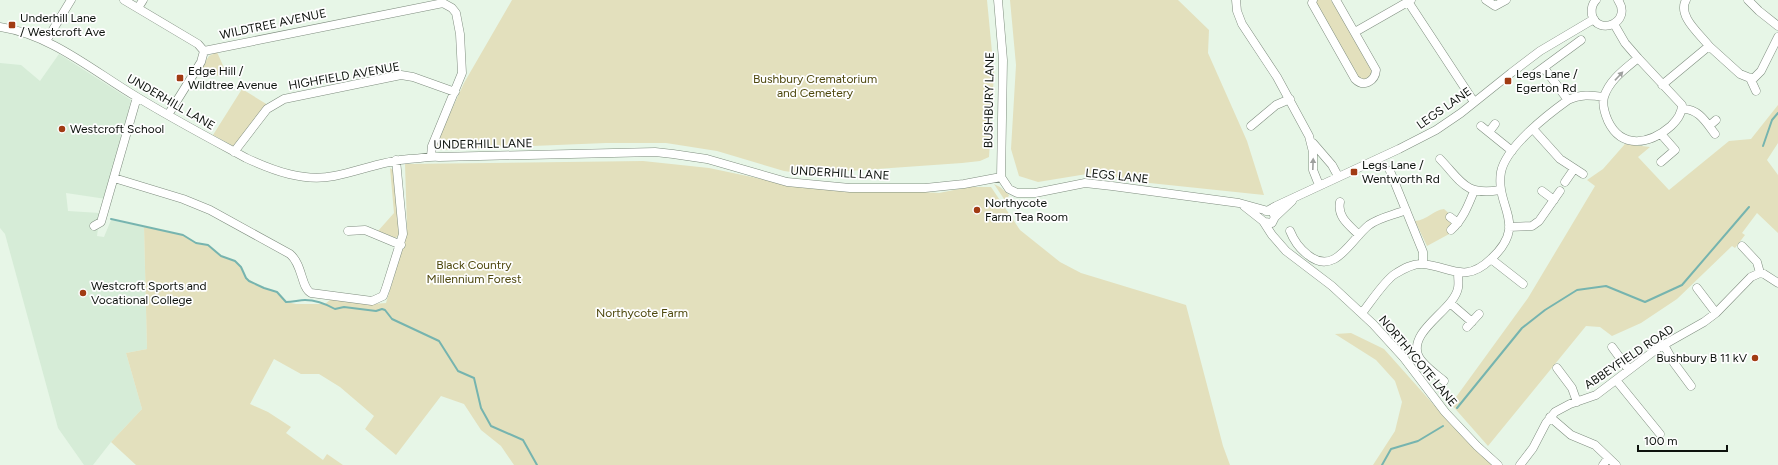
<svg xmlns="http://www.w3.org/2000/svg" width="1778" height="465" font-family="Figtree,sans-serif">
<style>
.built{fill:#d6ecd7}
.green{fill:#e3e0bd}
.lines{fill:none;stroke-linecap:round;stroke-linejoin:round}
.stream{stroke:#76b4af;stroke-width:2}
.minor-casing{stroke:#7f8d7f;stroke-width:9}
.minor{stroke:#fff;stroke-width:8}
.oneway{fill:#9ea09e}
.poi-dot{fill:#a13b13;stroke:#fefefe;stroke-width:1.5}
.labels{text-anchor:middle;stroke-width:3.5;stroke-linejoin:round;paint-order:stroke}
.poi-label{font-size:12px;fill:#0d120d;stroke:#fefefe;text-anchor:start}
.street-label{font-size:12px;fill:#0d120d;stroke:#fefefe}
.park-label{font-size:12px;fill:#4e480e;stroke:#fefefe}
</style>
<rect width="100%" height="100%" fill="#e7f6e7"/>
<path class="built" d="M59 54 131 100 106 199 66 193 68 211 100 213 97 236 104 237 111 220 144 227 147 349 126 353 142 409 111 442 93 465H84L58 428 5 234 0 228V63L21 65 40 81Z"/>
<path class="green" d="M512 0H987L994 73 989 157 980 161 962 163 806 174 784 171 717 151 666 143H606L433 150 464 83Z
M1010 0H1178L1209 30 1208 53 1247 141 1264 195 1140 182 1093 173 1038 182 1019 176 1011 149 1016 65Z
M1316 0H1331L1373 71 1372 75 1362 81 1358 80 1315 4Z
M217 52 225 70 220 77 202 67 209 56Z
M242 89 268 105 237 144 233 146 213 135Z
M1778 105V143L1767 160 1778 175V233L1757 213 1742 233 1745 235 1735 248 1732 246 1677 299 1641 323 1612 336 1600 327 1586 326 1488 446 1451 404 1528 298 1595 186 1587 180 1603 169 1625 144 1650 147 1638 157 1669 190 1729 141 1751 139Z
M643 161 709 168 804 188 878 189 939 193 969 187H991L1020 230 1060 262 1081 273 1186 305 1223 446 1230 465H514L501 446 481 430 464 404 441 396 396 455 365 429 374 416 340 387 319 374H301L274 359 250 404 268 412 291 427 286 433 323 460 327 454 343 465H136L111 442 142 409 126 353 147 349 144 227 183 235 196 243 208 245 221 256 235 261 241 267 246 278 264 288 277 292 286 302 296 304H325L331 299 372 304 386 303 404 243 407 227 405 164Z
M390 168 396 172 400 234 396 238 378 231 394 213Z
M994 184 1000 187 1009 195 1006 202Z
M1444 209 1452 216 1449 220 1452 225 1447 230 1451 233 1427 246 1415 221C1428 220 1433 210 1444 209Z
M1351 333 1384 349 1458 432 1496 465H1373L1395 431 1402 402 1395 381 1376 360 1335 334Z"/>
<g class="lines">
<path class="stream" d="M1763 146 1772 120 1778 113
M111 219 183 235 196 243 208 245 221 256 235 261 241 267 246 278 249 281 264 288 277 292 286 302C293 302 299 300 305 300 315 300 326 304 335 309L344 307 376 311 382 309 385 310 392 319 439 341 458 371 474 378 481 408 491 426 523 440 537 465
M1457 408 1522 328 1545 310 1577 290 1606 286 1645 302 1682 285 1749 207
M1382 465 1391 449 1418 441 1443 426"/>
<defs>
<path id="minor" d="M124 0 198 44 204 51
M998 0 1003 60 1001 177 1009 189 1017 193H1035L1085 183 1112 186 1239 203 1268 211
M1236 0 1237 11 1242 24 1277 77 1309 136 1313 152V170L1319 185
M1313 0 1312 3 1355 79C1364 88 1375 81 1376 70L1336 0
M1407 0 1474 102
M1486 0 1495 6 1506 0
M1596 0C1592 4 1591 9 1592 15 1598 37 1633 22 1618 0
M1748 0 1759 11 1778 26
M138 8 143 0
M1614 24 1625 43 1638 58 1682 105C1682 114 1677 120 1671 126 1650 144 1622 150 1608 121 1605 114 1602 104 1604 97 1609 80 1625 69 1638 58
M0 27C52 35 93 71 137 97 173 119 209 138 246 158 274 171 304 182 334 176 359 171 383 161 409 159 419 159 429 156 439 157L655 152 673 154 707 159 787 182 850 188H925L964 184 1001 177
M1355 32 1411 0
M46 41 71 0
M1709 46 1740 74 1750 78H1754L1761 71 1778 37
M204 51 443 3 452 8 456 13 460 34 462 73 432 146 431 156
M1544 68 1568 100
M1532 76 1581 40
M1750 78 1756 91
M1662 85 1709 46C1700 34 1677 16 1686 0
M1682 109C1698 108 1706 122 1715 134
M168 115 201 62 204 51
M1251 126 1276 105 1290 99
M1481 126 1512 151
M1709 126 1716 120
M1533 129 1560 159 1583 174
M1489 132 1495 124
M1661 134 1675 150 1661 162
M1313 143 1332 165 1338 176
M234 152 267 109 284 99 401 75 413 77 455 92
M1440 159C1462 182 1465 196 1500 190
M1390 171 1423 252V264
M114 178 183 199 210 210 290 254C303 265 301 288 311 293L372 301 383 296 386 288 403 234 396 160
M1565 182 1574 169
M1542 191 1554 200
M1340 202C1337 217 1349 225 1359 235
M1244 206 1263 221 1272 235 1286 251 1332 286 1373 324 1404 358 1445 412 1477 446 1498 465
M1269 210 1276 206 1399 149 1436 130 1461 113 1511 73 1540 51 1594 19
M1275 217 1292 201
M1450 217 1458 223
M1265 222 1272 223 1275 217 1272 211H1266
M94 226 101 222 137 97
M1509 227 1532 226 1539 221 1560 191
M1451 230C1463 219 1468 206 1474 191
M348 231 365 230 401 245
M1290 231C1294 241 1300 249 1308 255 1335 277 1351 239 1369 225 1380 217 1394 215 1406 210
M1742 246 1757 262 1760 273
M1491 259 1523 284
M1697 288 1716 313
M1450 303 1472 322
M1362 313C1370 303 1385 280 1395 274 1403 269 1413 263 1423 264 1451 267 1465 284 1491 259 1529 224 1495 208 1501 172 1506 147 1547 115 1568 100 1580 94 1591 95 1604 97
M1467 327 1479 314
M1664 345 1674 363 1691 386
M1612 347 1629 370
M1557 368 1572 388 1577 402
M1616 380 1660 434
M1444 381C1436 374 1422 365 1418 355 1409 330 1454 310 1458 288 1459 284 1458 278 1458 273
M1550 417 1571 435 1595 445 1616 465
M1520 465 1533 448 1546 423 1555 412 1570 404 1596 395 1658 348 1704 322 1716 313 1751 277 1760 273 1764 274 1778 283
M1603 465 1608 458"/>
</defs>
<use href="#minor" class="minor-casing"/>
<use href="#minor" class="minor"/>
</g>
<defs><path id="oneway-solid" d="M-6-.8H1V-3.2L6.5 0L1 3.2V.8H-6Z"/></defs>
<g class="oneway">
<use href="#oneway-solid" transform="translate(1619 76) rotate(-47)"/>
<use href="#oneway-solid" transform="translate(1313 164) rotate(-88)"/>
</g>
<g class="poi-dot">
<rect x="8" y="21" width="8" height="8" rx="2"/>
<rect x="176" y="74" width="8" height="8" rx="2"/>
<rect x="1504" y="77" width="8" height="8" rx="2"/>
<circle cx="62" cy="129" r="4"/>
<rect x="1350" y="168" width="8" height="8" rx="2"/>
<circle cx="977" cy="210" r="4"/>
<circle cx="83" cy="293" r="4"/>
<circle cx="1755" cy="358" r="4"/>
</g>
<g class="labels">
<g class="poi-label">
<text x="20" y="22">Underhill Lane<tspan x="20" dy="14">/ Westcroft Ave</tspan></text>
<text x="188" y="75">Edge Hill /<tspan x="188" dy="14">Wildtree Avenue</tspan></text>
<text x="1516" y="78">Legs Lane /<tspan x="1516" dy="14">Egerton Rd</tspan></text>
<text x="70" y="133">Westcroft School</text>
<text x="1362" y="169">Legs Lane /<tspan x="1362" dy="14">Wentworth Rd</tspan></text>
<text x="985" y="207">Northycote<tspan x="985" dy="14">Farm Tea Room</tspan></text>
<text x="91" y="290">Westcroft Sports and<tspan x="91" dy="14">Vocational College</tspan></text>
<text x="1747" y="362" text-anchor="end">Bushbury B 11 kV</text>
</g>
<g class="street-label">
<text transform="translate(273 24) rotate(-12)" y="4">WILDTREE AVENUE</text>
<text transform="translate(344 76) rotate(-10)" y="4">HIGHFIELD AVENUE</text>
<text transform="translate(989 100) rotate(-89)" y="4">BUSHBURY LANE</text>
<text transform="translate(171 102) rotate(30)" y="4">UNDERHILL LANE</text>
<text transform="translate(1444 108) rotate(-35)" y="4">LEGS LANE</text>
<text transform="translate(483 144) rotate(-1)" y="4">UNDERHILL LANE</text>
<text transform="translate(840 173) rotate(3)" y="4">UNDERHILL LANE</text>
<text transform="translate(1117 176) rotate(6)" y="4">LEGS LANE</text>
<text transform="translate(1629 357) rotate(-34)" y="4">ABBEYFIELD ROAD</text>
<text transform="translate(1418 361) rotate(50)" y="4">NORTHYCOTE LANE</text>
</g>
<g class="park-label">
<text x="815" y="83">Bushbury Crematorium<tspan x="815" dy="14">and Cemetery</tspan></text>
<text x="474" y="269">Black Country<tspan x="474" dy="14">Millennium Forest</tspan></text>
<text x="642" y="317">Northycote Farm</text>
</g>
</g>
<path d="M1638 445v6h89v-6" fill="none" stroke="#0d120d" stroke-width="2"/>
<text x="1644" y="445" font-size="12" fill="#0d120d" stroke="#fefefe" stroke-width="3" paint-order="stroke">100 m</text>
</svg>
